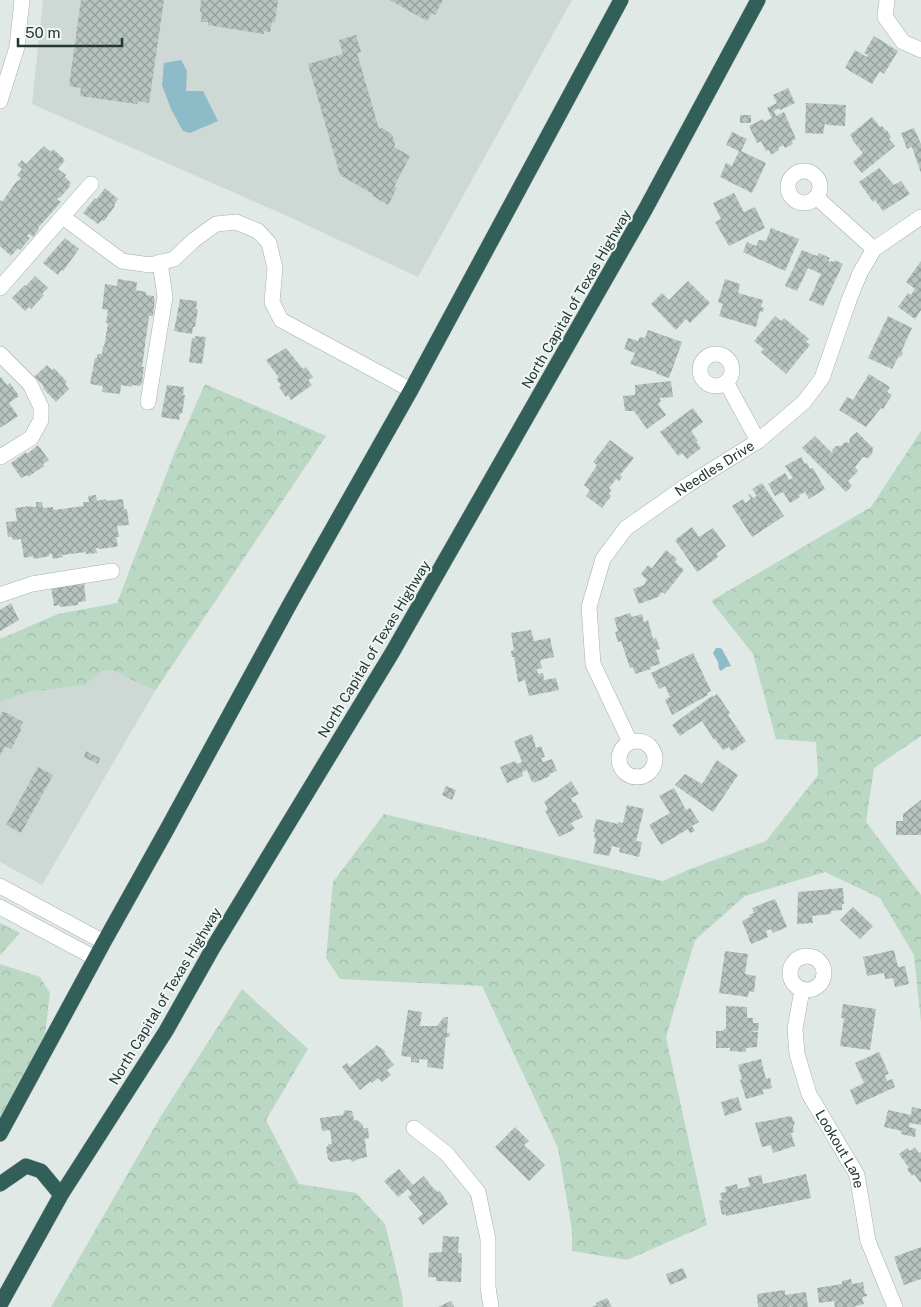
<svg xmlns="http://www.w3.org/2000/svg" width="921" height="1307" font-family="'Public Sans',sans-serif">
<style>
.built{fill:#ced8d4}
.forest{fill:url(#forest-crowns)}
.water{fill:#8ebbc8}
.building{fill:url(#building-cross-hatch)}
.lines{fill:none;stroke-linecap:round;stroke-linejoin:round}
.minor-casing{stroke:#a4b0ac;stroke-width:16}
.highway-casing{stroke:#bdc3c2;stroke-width:16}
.minor{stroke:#fff;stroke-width:15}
.highway{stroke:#325f59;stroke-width:15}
.labels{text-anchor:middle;stroke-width:4;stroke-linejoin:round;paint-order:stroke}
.street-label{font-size:14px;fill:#233733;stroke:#f0f6f3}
</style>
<defs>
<pattern id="forest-crowns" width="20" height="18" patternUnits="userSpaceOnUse" patternTransform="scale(1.25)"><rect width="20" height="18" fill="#bbd8c5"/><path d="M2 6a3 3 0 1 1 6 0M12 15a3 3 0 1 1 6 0" fill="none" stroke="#a0baaa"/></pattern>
<pattern id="building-cross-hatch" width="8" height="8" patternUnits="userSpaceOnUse" patternTransform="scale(1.25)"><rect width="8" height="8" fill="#b6c3bf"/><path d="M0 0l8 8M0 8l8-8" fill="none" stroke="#949f9c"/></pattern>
</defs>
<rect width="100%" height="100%" fill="#e0e9e5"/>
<path class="built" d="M43 0H572L418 277 285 215 32 104Z
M112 670 155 691 42 885 0 862V702L30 692 85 685 101 672Z"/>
<path class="forest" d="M205 384 326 436 155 691 112 670 101 672 85 685 30 692 0 702V639L58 614 117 603 174 454Z
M921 431V736L874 768 866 822 921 895V1022L914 955 880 898 825 872 745 896 695 940 666 1037 707 1225 627 1260 572 1251V1230L558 1148 482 986 340 979 326 958 333 882 384 814 663 881 690 869 766 841 818 775 816 742 776 739 753 654 711 601 871 507Z
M0 923 20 933 0 955Z
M0 964 40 977 50 993 44 1043 0 1124Z
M242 989 308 1049 266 1120 299 1184 356 1193 385 1224 402 1294 403 1307H51L161 1116Z"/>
<path class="water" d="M181 60 187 71 186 91H203L218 121 190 133 183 131 171 109 162 85 164 63Z
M716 648H720L722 649 731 666 726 667 721 671 719 669 718 662 713 653Z"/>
<path class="building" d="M81 0H164L149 103 138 101 137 104 80 96 81 88 69 86Z
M201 0H278L275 22H272L270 32 264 31V34L208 25V22H201L202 12H200Z
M390 0H443L435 15 432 13 427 21Z
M356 35 361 52 357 53 379 129 382 128 392 134 395 144 394 147 410 156 394 187 397 188 388 205 373 196V194L340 175 308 64 343 54 339 40Z
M874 36 898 51 884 74 880 71 872 84 845 68 855 50 867 57 868 55 864 53Z
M788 88 795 103 780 110 779 108 774 111 776 116 784 112 796 139 791 141 793 144 785 148 783 145 778 148 779 150 771 155 769 150 766 151 761 141 757 143 749 126 763 119 764 122 772 118 767 108 777 103 773 95Z
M806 103 846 105 845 126 827 125 825 123 823 134 805 133Z
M740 115H751V123H740Z
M872 117 880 127 882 126 886 131 887 130 891 137 889 139 895 146 862 173 853 162 863 153 852 140 853 139 850 135Z
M914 128 921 144V173L912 147 907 149 901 133Z
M732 132 747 139 741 151 766 163 752 193 720 177 726 163 732 166 739 151 726 145Z
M44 146 51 152 53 149 65 160 58 169 66 175 65 177 71 183 69 185 70 186 60 198 59 197 57 199 61 202 38 228 39 229 33 237 29 234 27 236 30 238 20 250 18 248 11 256 0 246V200L2 202 16 182 21 179 17 175 22 169 17 165 22 160 26 164Z
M879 168 894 185 901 181 910 194 883 211 875 200 873 202 859 182Z
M105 188 118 199 114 205 115 206 104 221 102 220 98 224 83 213 95 198 97 199Z
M734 193 744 212 755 207 765 228 729 246 715 222 721 219 713 203Z
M771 228 799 239 785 271 743 252 747 242 756 246 759 240 766 241Z
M65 238 79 249 63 271 61 270 58 275 43 263Z
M802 250 817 256 819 253 830 258 828 261 830 262 831 261 834 262 835 260 843 264 823 306 809 300 821 274 808 268 797 291 785 286Z
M921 261V310L915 319 898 307 908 293 911 295 915 289 906 282Z
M35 276 48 288 42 294 44 295 31 309 29 307 25 311 12 298 25 285 26 286Z
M118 279 137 282 136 290 146 292V295L154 296V299H155L153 316H149L142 367H144L142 383 140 386 132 385V387L121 385 120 394 102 392 103 386 90 384 95 358H97V354H102L103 346 104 347 108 323H106L108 310 102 309 105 284 117 286Z
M725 279 740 284 738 293 763 300 761 307 764 308 763 312 760 311 756 327 719 316 723 304 718 302Z
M688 281 710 303 690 323 686 319 676 330 651 304 662 293 669 300Z
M180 299 197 301 196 309H198L195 327H193L192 334 174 331Z
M775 316 781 321 784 318 809 339 806 342 810 345 786 374 761 352 764 349 754 341Z
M888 316 912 328 901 352 903 353 901 357 899 356 892 369 868 358Z
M648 330 682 342 669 378 657 374 656 372 630 364 635 353 624 349 628 338 638 341 640 337 645 338Z
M195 336 206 337 202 364 189 362 192 338H195Z
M286 348 303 369 306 367 313 377 308 380 312 385 291 400 288 395 286 397 279 387 281 385 276 379 279 378 266 360Z
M47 365 52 370 54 368 67 382 65 384 69 389 56 402 43 388 44 387 41 383 34 377Z
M869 374 890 387 887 392 892 395 883 409 881 408 866 427 839 410 847 397 853 400Z
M1 377 7 385 10 383 19 396 9 403 18 416 0 428V378Z
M671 381 673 397 659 398 661 401 658 404 666 415 647 429 634 411H625L623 396 635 395V385Z
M167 385 184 387 183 395H185L182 414 180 413 179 420 161 417Z
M693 408 703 422 691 431 698 441 696 442 701 448 687 459 682 453 678 456 660 432Z
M857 432 873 448 872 454 868 458 863 457 855 467 858 471 848 481 852 486 846 492 802 448 815 436 833 454 832 450 836 446H841L845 442 849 443 850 438Z
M610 440 634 458 620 475 622 477 619 481 616 479 609 488 611 490 609 494 611 496 602 508 586 496 590 490 584 485 597 465 593 462Z
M38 445 49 460 43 464 44 466 28 477 27 475 21 478 11 463 26 452 27 454Z
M801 457 805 464 807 463 810 469 813 468 825 489 809 499 805 492 799 495 800 497 790 503 783 492 775 496 768 484 785 473 789 480 793 478 785 466Z
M762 483 784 516 752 537 732 506 743 499 745 503 751 499 748 495 750 494 753 498 757 496 752 489Z
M96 495 97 501 106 499 107 501 123 499 124 509H127L129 525 117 526 119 537H116L118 546 115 547 99 549V548H96L97 553 86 554V552L62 555 63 557 53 559 52 554H49V556L34 559 33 556 24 558 21 539 13 540 12 537H8L6 522 17 521 15 508 31 506 32 507H36V502H42L43 508 53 507 54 510 84 506 83 502H89L88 496Z
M692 527 699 537 713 528 726 546 716 554 718 557 697 572 675 540Z
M666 550 677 559 675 562 684 570 665 594 662 592 658 597 639 604 633 589 644 585 647 580 641 574 648 565 652 568Z
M84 583 86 601 78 602V605L60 607V605L54 606 51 586 69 584 70 586Z
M11 603 19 620 0 631V610Z
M630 613 632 617 642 614 644 622 648 620 653 639 656 638 660 649 656 650 660 664 650 667 651 669 635 674 633 667 630 668 621 641 618 642 615 632 618 631 614 618Z
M531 630 534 641 550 638 554 657 540 660 542 668 537 669 538 674 543 673 544 680 556 678 559 690 529 696 525 680 518 682 514 657H512L511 651 514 650 511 633Z
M693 653 711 691 707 693 708 695 672 715 665 700 670 697 665 686 659 689 651 673Z
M717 694 730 713 728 715 746 741 732 751 729 747 723 750 715 739 714 740 702 721 680 736 672 725 712 696 713 697Z
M3 711 23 722 20 729 21 730 11 749 5 746 0 756V716Z
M532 734 536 748 541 746 545 757 541 758 543 762 552 759 557 771 549 774 550 776 534 783V781L532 782 527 770 522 772 523 776 507 783 500 767 515 761 517 764 522 762 514 741Z
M86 751 100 758 98 764 84 757Z
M717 760 738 775 713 812 675 785 685 774 702 784Z
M38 767 53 775 21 833 6 825Z
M571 781 579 794 571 798 573 803 575 802 583 817 571 823 575 829 559 837 545 811 548 809 544 802Z
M446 786 456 790 452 800 442 795Z
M674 788 686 810 690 808 699 822 692 826 695 831 690 833 688 829 661 845 649 825 670 813 659 796Z
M921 800V835H896V821H903V814Z
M627 805 644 809 636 841 642 842 639 857 619 852 620 848 612 846 609 856 593 853 596 839 594 838 595 832H593L596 819 618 824V822L623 823Z
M843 888 844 904H842V910L831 911V914L812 916 813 923 797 924 798 892Z
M775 899 787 927 773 933 771 929 766 931 768 937 751 944 742 921 750 917 749 915 754 913 752 908Z
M853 907 873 926 860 939 840 920Z
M894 950 898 967 905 966 909 984 895 987 893 978 885 979 884 973 867 976 863 957Z
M725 951 748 954 745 974 756 976 754 992 749 991 748 997 719 993Z
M843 1004 876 1009 870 1050 840 1046 844 1018H841Z
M726 1006 747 1007V1018H753V1023H759L758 1031H747L758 1032 757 1047 746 1048V1052L730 1051V1048H716V1031H722L726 1028Z
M408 1010 422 1012 420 1026H437L444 1017H448L447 1033H450L449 1037H446L443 1069 427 1067 428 1060 419 1059V1063L411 1062V1057L401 1056Z
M377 1045 386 1052 384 1053 394 1065 387 1070 391 1075 382 1082 378 1078 372 1083 371 1081 360 1090 342 1067 347 1063 350 1067Z
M879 1052 889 1074 885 1075 887 1081 892 1079 895 1087 856 1105 850 1090 864 1083 855 1063Z
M761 1059 766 1079 770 1078 772 1088 762 1090 764 1094 746 1099 740 1080 742 1079 738 1065Z
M738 1097 742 1110 725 1116 721 1102Z
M912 1107 921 1109V1125L910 1123 909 1127 916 1129 915 1137 901 1134 902 1131 884 1127 888 1110 911 1115Z
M345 1110 352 1111 354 1120H357L363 1125V1128H368L369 1138 365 1139 367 1157 358 1159 353 1162 350 1159 332 1162 328 1159 326 1148 329 1144H332L330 1130 322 1131 320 1118 343 1115Z
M791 1116 795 1123 793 1127 794 1132 791 1133 795 1146 773 1153 771 1145 762 1147 755 1123Z
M515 1127 529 1141 524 1145 545 1165 529 1181 495 1147Z
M915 1147 919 1153 921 1152V1183L914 1174 912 1176 907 1169 909 1168 899 1154 907 1148 910 1151Z
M399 1169 413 1185 424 1176 433 1188 438 1192 440 1191 448 1204 423 1225 418 1218 423 1214 408 1197 412 1194 408 1189 398 1197 384 1181Z
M806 1174 811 1198 726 1216V1214L722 1215 719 1201 722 1200 720 1193 726 1192 725 1187 737 1184 738 1189 750 1186 748 1178 761 1175 763 1184Z
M443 1236 459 1237 458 1253H462L461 1282 436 1281V1277H428L429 1253 442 1252Z
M921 1247V1279L904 1285 894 1257Z
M683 1268 687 1278 670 1285 666 1274Z
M851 1279 852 1284 863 1282 865 1294H867V1296L862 1297 864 1304 853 1307H835L834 1301 819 1303 817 1288 842 1284V1281Z
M785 1290V1295L806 1292 808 1307H791V1304L790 1307H758L757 1294Z
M607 1298 612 1307H592L597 1305 596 1303Z
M451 1301 454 1307H438Z"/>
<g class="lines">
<defs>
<g id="minor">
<path d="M887 0 885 17 903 42 921 50"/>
<path d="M0 101 17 47 22 0"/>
<circle cx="804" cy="187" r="16"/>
<path d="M816 197 874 249"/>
<path d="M63 217 122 261 150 265 174 259 194 240 216 224 236 222 258 231 269 243 275 268 272 302 281 320 411 390"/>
<path d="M0 288 91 184"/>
<path d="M0 354 30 384 41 407V420L31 438 0 457"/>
<circle cx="716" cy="370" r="16"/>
<path d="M726 382 758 441"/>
<path d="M148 402 165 297 160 262"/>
<path d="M0 595 32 584 112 571"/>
<circle cx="637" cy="759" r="18"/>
<path id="s1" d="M630 742 593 664 589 607 603 559 626 528 686 486 758 441 804 402 822 378 849 300 860 273 874 249 921 217"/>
<path d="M0 886 104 942"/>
<path d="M0 907 95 958"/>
<circle cx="807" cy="973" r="17"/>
<path id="s2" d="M802 990 795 1029 797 1054 809 1094 857 1175 868 1241 895 1307"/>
<path d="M414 1128 447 1154 478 1192 488 1239V1287L491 1307"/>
</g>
<path id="highway" d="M0 1134 104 942 166 831 291 602 411 390 621 0
M0 1184 26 1166 41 1171 61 1195
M0 1305 61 1195 166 1031 214 946 392 653 645 210 758 0"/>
</defs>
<use href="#minor" class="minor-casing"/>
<use href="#highway" class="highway-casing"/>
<use href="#minor" class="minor"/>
<use href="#highway" class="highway"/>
</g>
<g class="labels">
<g class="street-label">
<text transform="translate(576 299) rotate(-60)" y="5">North Capital of Texas Highway</text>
<text dy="5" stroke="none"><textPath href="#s1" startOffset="339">Needles Drive</textPath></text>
<text transform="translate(374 649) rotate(-59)" y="5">North Capital of Texas Highway</text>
<text transform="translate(165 996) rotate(-59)" y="5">North Capital of Texas Highway</text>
<text dy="5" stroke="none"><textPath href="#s2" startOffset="170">Lookout Lane</textPath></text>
</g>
</g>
<path d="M18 38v8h104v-8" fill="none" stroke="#233733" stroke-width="2.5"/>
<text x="25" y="38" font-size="15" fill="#233733" stroke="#f0f6f3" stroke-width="4" paint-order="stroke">50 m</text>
</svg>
